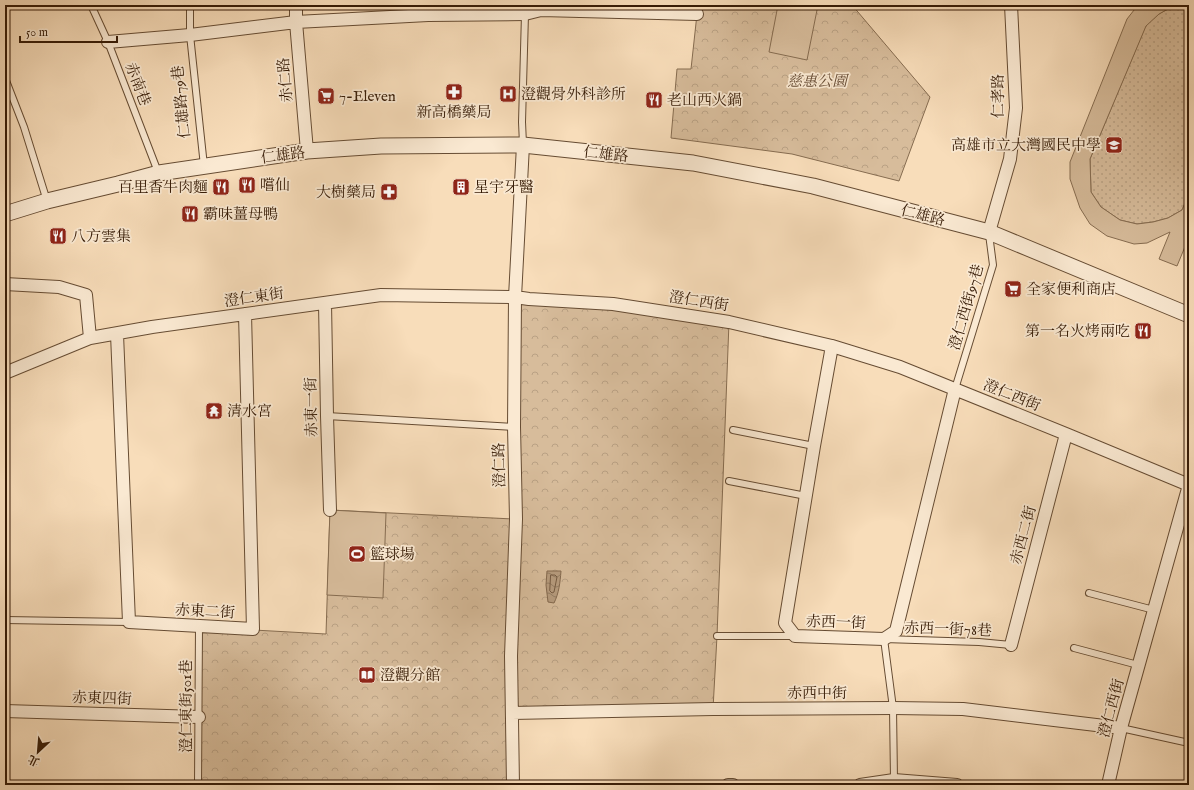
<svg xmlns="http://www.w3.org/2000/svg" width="1194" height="790" font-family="'IM FELL English','Noto Serif TC',serif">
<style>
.grass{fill:url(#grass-dots);stroke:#866c50}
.forest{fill:url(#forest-crowns);stroke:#866c50}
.pitch{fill:#d7bc9b;stroke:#866c50}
.water{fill:url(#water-waves);stroke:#83684d}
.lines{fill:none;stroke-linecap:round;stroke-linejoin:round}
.shore{stroke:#765b42;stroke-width:1}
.service-casing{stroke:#664c33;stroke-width:8}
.minor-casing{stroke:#664c33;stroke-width:14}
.tertiary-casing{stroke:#664c33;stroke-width:17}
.service{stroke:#fae9d2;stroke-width:6}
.minor{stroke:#fae9d2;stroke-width:12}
.tertiary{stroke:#fae9d2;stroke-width:15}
.labels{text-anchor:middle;stroke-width:3.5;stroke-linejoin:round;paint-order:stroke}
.street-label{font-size:15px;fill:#361b06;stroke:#fae9d2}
.park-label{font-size:15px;font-style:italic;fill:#664b33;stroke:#fae9d2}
.poi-label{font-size:15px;fill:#361b06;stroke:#fae9d2;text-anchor:start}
</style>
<defs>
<pattern id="grass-dots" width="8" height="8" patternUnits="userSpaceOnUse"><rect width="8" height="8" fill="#d7bc9b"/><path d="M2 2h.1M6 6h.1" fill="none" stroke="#b9a184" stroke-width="1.8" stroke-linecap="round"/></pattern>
<pattern id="forest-crowns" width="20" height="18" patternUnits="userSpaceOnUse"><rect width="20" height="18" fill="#d7bc9b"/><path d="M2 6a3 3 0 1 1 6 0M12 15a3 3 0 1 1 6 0" fill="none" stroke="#b9a184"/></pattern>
<pattern id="water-waves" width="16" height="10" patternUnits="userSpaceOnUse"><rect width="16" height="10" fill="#b69b7d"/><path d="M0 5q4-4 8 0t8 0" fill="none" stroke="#957e64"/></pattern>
</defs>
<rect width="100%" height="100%" fill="#f8ddba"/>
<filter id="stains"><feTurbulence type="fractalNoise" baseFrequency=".005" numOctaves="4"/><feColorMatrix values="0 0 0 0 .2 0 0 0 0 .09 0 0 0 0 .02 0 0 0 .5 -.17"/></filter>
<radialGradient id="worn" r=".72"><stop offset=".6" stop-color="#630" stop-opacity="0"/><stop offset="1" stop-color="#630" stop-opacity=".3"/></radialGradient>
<path class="grass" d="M1175 5H1189V194L1182 210 1168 218 1153 222 1137 224 1120 220 1101 207 1091 192 1090 159 1146 25 1159 14Z"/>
<path class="forest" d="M699 5H852L930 97 899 181 792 154 671 138 677 69H691L697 14Z
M515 297 729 322 717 636 713 709 513 713V785H198L199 627 326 634 330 510 513 519Z"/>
<path class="pitch" d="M778 5H818L807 60 769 52Z
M1138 5H1175L1159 14 1146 26 1090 159 1091 192 1101 207 1120 220 1137 224 1153 222 1168 218 1182 210 1189 194V237L1177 266 1159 259 1170 232 1147 243 1134 244 1107 236 1090 224 1080 208 1070 179V162L1127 19Z
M330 510 386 513 383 598 327 595Z"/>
<path class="water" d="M547 571H561C560 583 559 593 554 603L548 602 546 585Z"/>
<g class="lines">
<path class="shore" d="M551 575H555L557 577 554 592 552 593 550 591Z"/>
<defs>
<path id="service" d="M91 5 108 42 158 172
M190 5V35L204 166
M428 15V5
M5 78 24 127 47 201
M523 144 522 122 525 14
M955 389 993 265 989 234
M327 416 514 427
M733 430 814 446
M729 481 806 496
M1089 593 1154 610
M5 620 129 622
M717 636H795
M1074 648 1138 665
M1121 728 1189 743
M894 780 893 708 884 639 979 642 1011 645
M198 785 199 627"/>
<path id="minor" d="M296 5V22L307 151
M108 42 190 35 296 22 428 15 525 14 541 10 697 14
M989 232 1010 159 1016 108 1011 5
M5 284 59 287 86 295 90 338
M325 303 327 416 330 510
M117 334 129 622 253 629 245 314
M832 346 814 446 785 623 795 636 884 639 896 631 955 389
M5 373 90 338 152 327 381 295 515 297 529 299 613 304 729 322 832 346 900 367 1066 434 1189 485 1121 728 1108 785
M1011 645 1066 434
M5 711 199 717
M512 713 713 709 893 708 963 709 1121 728
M513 785 511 656 516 519 514 427 515 297 523 145
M728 785H733
M860 785 894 780 957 785"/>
<path id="tertiary" d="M5 214 47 201 118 184 159 173 307 151 381 146 523 145 693 163 813 186 989 232 1189 315"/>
</defs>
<use href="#service" class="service-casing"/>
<use href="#minor" class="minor-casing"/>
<use href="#tertiary" class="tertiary-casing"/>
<use href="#service" class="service"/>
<use href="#minor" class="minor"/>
<use href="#tertiary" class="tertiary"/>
</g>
<defs>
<symbol id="pharmacy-square" viewBox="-11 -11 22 22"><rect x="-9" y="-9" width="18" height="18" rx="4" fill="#8f2418" stroke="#fae9d2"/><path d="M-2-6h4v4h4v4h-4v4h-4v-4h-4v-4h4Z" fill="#fff"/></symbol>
<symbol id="hospital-square" viewBox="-11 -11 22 22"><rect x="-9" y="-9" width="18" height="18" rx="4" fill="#8f2418" stroke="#fae9d2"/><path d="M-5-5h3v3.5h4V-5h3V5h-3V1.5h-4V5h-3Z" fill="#fff"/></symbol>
<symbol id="supermarket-square" viewBox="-11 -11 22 22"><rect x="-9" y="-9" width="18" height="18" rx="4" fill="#8f2418" stroke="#fae9d2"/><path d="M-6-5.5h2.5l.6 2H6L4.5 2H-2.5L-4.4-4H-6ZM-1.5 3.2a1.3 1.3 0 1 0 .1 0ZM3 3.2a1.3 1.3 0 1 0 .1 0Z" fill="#fff"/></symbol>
<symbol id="restaurant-square" viewBox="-11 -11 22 22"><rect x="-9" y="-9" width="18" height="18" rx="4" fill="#8f2418" stroke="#fae9d2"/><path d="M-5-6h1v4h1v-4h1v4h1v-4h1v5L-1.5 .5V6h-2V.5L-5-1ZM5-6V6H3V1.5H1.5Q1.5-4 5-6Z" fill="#fff"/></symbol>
<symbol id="school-square" viewBox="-11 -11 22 22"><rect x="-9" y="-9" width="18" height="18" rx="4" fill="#8f2418" stroke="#fae9d2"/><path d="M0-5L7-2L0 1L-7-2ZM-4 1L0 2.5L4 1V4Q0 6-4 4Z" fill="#fff"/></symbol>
<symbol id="building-square" viewBox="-11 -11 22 22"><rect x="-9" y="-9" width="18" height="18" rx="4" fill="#8f2418" stroke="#fae9d2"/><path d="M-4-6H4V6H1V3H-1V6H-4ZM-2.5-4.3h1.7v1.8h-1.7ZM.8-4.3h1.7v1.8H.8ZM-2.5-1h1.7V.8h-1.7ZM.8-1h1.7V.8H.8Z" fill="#fff"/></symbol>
<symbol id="temple-square" viewBox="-11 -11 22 22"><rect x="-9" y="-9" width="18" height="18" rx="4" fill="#8f2418" stroke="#fae9d2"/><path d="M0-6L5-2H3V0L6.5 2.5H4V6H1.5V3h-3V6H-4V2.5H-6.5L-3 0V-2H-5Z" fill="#fff"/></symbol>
<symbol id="stadium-square" viewBox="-11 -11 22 22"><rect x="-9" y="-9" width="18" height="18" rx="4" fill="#8f2418" stroke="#fae9d2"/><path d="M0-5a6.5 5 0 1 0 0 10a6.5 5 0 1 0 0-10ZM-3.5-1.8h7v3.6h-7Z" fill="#fff"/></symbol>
<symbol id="library-square" viewBox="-11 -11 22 22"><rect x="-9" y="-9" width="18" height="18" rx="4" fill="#8f2418" stroke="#fae9d2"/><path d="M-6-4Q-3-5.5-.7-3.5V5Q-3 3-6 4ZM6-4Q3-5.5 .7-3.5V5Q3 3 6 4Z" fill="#fff"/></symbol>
</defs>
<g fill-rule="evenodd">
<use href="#pharmacy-square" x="444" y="82" width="20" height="20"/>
<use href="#hospital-square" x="498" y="84" width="20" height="20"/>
<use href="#supermarket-square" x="316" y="86" width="20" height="20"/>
<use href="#restaurant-square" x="644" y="90" width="20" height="20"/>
<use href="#school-square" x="1104" y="135" width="20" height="20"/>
<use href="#restaurant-square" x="237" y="175" width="20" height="20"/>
<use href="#restaurant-square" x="211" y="177" width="20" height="20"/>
<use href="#building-square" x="451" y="177" width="20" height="20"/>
<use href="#pharmacy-square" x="379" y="182" width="20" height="20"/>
<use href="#restaurant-square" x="180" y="204" width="20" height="20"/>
<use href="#restaurant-square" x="48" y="226" width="20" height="20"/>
<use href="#supermarket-square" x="1003" y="279" width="20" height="20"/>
<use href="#restaurant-square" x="1133" y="321" width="20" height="20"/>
<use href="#temple-square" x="204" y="401" width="20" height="20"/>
<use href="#stadium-square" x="347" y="544" width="20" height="20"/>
<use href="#library-square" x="357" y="665" width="20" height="20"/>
</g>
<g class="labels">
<g class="street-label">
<text transform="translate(285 80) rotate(-95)" y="5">赤仁路</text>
<text transform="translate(138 84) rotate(69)" y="5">赤南巷</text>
<text transform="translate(998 96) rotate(-90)" y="5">仁孝路</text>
<text transform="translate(181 102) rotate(-96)" y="5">仁雄路79巷</text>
<text transform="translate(606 154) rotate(6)" y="5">仁雄路</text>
<text transform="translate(283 155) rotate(-8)" y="5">仁雄路</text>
<text transform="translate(923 215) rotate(14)" y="5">仁雄路</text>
<text transform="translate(254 297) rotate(-8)" y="5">澄仁東街</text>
<text transform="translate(699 301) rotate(9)" y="5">澄仁西街</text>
<text transform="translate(966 307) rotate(-74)" y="5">澄仁西街97巷</text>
<text transform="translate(1012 395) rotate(22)" y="5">澄仁西街</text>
<text transform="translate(311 407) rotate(-91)" y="5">赤東一街</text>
<text transform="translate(499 465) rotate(-91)" y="5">澄仁路</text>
<text transform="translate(1023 535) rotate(-75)" y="5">赤西二街</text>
<text transform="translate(205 611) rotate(3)" y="5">赤東二街</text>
<text transform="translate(836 622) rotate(2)" y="5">赤西一街</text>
<text transform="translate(948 629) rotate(2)" y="5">赤西一街78巷</text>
<text x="817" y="698">赤西中街</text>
<text transform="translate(102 698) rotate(2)" y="5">赤東四街</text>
<text transform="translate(186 706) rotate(-90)" y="5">澄仁東街501巷</text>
<text transform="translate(1111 708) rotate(-75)" y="5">澄仁西街</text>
</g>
<g class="park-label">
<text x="817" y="86">慈惠公園</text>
</g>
<g class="poi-label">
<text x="521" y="99">澄觀骨外科診所</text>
<text x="339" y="101">7-Eleven</text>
<text x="667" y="105">老山西火鍋</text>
<text x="454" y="117" text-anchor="middle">新高橋藥局</text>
<text x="1101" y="150" text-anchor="end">高雄市立大灣國民中學</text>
<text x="260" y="190">嚐仙</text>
<text x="208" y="192" text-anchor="end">百里香牛肉麵</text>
<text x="474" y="192">星宇牙醫</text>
<text x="376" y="197" text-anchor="end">大樹藥局</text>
<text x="203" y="219">霸味薑母鴨</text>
<text x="71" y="241">八方雲集</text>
<text x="1026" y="294">全家便利商店</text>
<text x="1130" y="336" text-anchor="end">第一名火烤兩吃</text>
<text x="227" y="416">清水宮</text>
<text x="370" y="559">籃球場</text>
<text x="380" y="680">澄觀分館</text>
</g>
</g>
<rect width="1194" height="790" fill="none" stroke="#f8ddba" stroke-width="20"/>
<rect x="6" y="6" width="1182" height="778" fill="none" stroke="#361b06" stroke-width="2"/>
<rect x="10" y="10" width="1174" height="770" fill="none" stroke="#361b06"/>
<g transform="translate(38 752) rotate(206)" stroke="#fae9d2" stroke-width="3" paint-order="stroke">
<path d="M0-3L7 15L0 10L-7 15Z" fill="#361b06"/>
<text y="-6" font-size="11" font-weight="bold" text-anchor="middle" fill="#361b06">北</text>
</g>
<path d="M20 36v6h97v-6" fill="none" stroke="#361b06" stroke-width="2"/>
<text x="26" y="36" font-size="12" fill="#361b06" stroke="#fae9d2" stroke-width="3" paint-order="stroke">50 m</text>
<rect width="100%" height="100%" filter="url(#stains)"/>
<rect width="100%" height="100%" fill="url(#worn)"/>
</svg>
